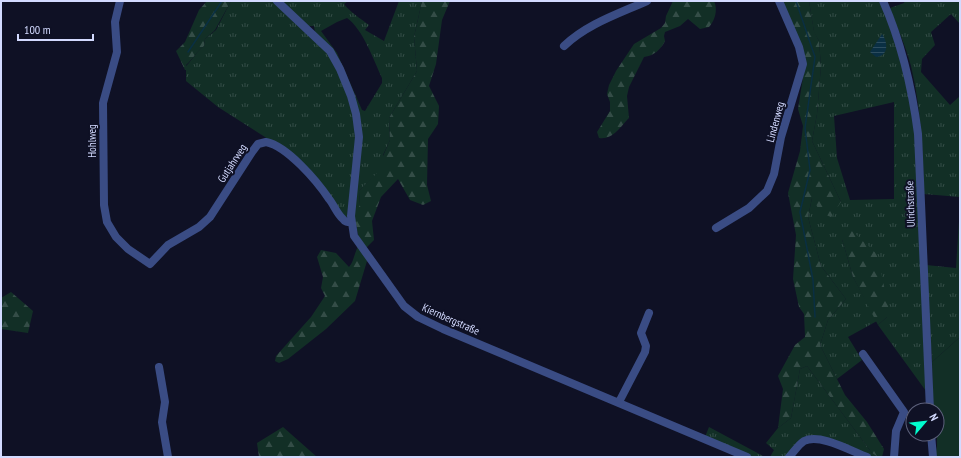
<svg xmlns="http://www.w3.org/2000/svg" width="961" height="458" font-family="'PT Sans Narrow',sans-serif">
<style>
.grass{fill:url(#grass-tufts);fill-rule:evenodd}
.forest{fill:url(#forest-firs)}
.pitch{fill:#122f26}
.water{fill:url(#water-rules)}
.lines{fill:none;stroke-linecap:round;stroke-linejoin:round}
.stream{stroke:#0a2f43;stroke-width:1.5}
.minor{stroke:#3a4c84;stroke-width:8}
.labels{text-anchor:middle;stroke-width:4;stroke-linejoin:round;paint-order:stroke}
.street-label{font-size:11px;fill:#d3daff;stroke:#0f1125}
</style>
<defs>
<pattern id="grass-tufts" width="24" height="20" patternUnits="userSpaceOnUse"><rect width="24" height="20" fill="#122f26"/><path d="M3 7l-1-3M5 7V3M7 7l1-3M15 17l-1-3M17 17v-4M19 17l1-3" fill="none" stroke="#344d47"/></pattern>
<pattern id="forest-firs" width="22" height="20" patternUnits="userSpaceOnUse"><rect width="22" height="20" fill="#122f26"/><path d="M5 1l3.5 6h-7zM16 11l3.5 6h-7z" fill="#344d47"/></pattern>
<pattern id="water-rules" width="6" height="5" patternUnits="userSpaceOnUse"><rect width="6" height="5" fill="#0a2f43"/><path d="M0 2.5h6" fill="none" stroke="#2d4d5f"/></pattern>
</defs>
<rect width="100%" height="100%" fill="#0f1125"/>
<path class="grass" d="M231 1H275L329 53 347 92 358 135 347 217H346L316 182 265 137 218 107 186 81V66C193 59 196 52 204 46L205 39 216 30Z
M280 1H348L344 4C351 13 360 18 369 25L365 30 384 41 399 1H422L414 37 417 71 389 118 390 140 383 155 384 167 359 191 360 205 353 228 361 144 353 96 315 32 314 26H307ZM347 18C363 29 374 61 382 78V83L365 111 362 110 337 53 321 31 337 22Z
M809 1H881L905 73 916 138 926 391 878 325 887 317 842 239 853 277 877 321 848 337 862 360 837 379 820 345 828 320 846 299 821 266 808 217 812 198 841 202 812 141 817 114 821 66 819 41 814 32ZM894 102V199L850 200 837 158 834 116Z
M905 1H960V24L951 14 931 32 935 45 922 59 921 72 950 105 960 96V197L924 194C923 151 921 108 911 66 906 47 897 27 890 8L904 3Z
M960 206V337L932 362 926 265 956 268Z
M807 366 872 453 878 457H873L841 444 813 436 786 457H770L774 450 766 443 778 428 791 418 800 369Z
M709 427 765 457H753L705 437Z"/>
<path class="forest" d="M207 1H231L215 30 205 39 204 46C196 52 193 59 186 65L187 70H185L176 51 185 42 199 10Z
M422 1H450L442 20 436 64 429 86 439 106 438 124 428 139 427 185 431 201 423 205 410 200 398 179 381 197 372 221 374 240 366 248 367 261 355 301 326 329 288 359 279 363 275 361 276 356 311 317 325 296 321 288 323 277 317 257 321 250 336 253 349 267C355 260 354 251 360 244L354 215 360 205 359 191 383 167V156L390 140 389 118 417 71 414 37Z
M673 1H714C718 10 715 20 709 27L700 29 688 19 680 26 665 32 664 36 665 41C661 49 654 56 644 57L629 87 627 96 629 118C620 127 613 140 599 138L597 132 610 111V102L607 94 609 85 616 71 634 44 661 28 665 23 666 16Z
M780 1H809L814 31 819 41 821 66 817 114 812 141 841 202 831 217 821 213 812 198 808 217 821 266 846 299 828 320 820 345 845 395 867 422 884 449 882 457H878L872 453 807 366 800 369 791 418 778 428 783 389 778 376 795 345 805 337 804 314 799 307 793 279 796 235 788 193 800 151 803 126 798 109 804 71Z
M850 229 877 254 889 309 887 317 878 325 853 277 842 239 843 233Z
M11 292 33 311 28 333 1 329V298Z
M283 427 317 457H259L257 443Z"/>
<path class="pitch" d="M960 337V457H935L937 446V410H933L932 362Z"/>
<path class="water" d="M882 34C888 42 889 56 876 57L870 52Z"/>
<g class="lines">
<path class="stream" d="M796 1 815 57 805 128 810 170 800 212 813 280 815 317
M188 52 222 1"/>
<path class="minor" d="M120 1 115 22 117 52 103 103 104 205 107 222 116 237 128 249 150 264 168 245 199 227 210 217 252 152 258 144 266 142C287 146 317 181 329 199 334 205 337 214 343 219 345 222 347 222 351 222
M277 1 330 51 340 69 351 96 356 114 359 137 351 216 354 236 404 306 418 317 443 329 747 457
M883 1C902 44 912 88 918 134L930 410
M564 46C587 24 618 14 647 1
M716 228 749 208 767 191 774 174 781 137 803 64 799 47 779 1
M863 354 904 412 896 431 894 457
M159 367 165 402 162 422 168 457
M619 402 645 352 646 346 641 333 649 313
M931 434 933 457
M789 457C794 452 798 445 804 441 820 433 851 451 867 457"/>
</g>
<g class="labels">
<g class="street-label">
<text transform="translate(775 122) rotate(-75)" y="4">Lindenweg</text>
<text transform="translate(92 141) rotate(-90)" y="4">Hohlweg</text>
<text transform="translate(232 163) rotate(-57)" y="4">Gutjahrweg</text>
<text transform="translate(910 204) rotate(-92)" y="4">Ulrichstraße</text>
<text transform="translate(451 319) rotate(24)" y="4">Kiernbergstraße</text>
</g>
</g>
<rect width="961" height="458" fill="none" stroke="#d3daff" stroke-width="4"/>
<g transform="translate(925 422) rotate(62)"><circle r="19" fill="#0f1125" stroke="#5d617c"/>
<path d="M0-3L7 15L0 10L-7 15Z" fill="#01fdcf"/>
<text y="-6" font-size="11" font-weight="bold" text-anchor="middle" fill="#d3daff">N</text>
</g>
<path d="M18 34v6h75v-6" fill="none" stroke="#d3daff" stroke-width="2"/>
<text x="24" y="34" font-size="12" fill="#d3daff" stroke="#0f1125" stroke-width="3" paint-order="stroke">100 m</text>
</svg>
